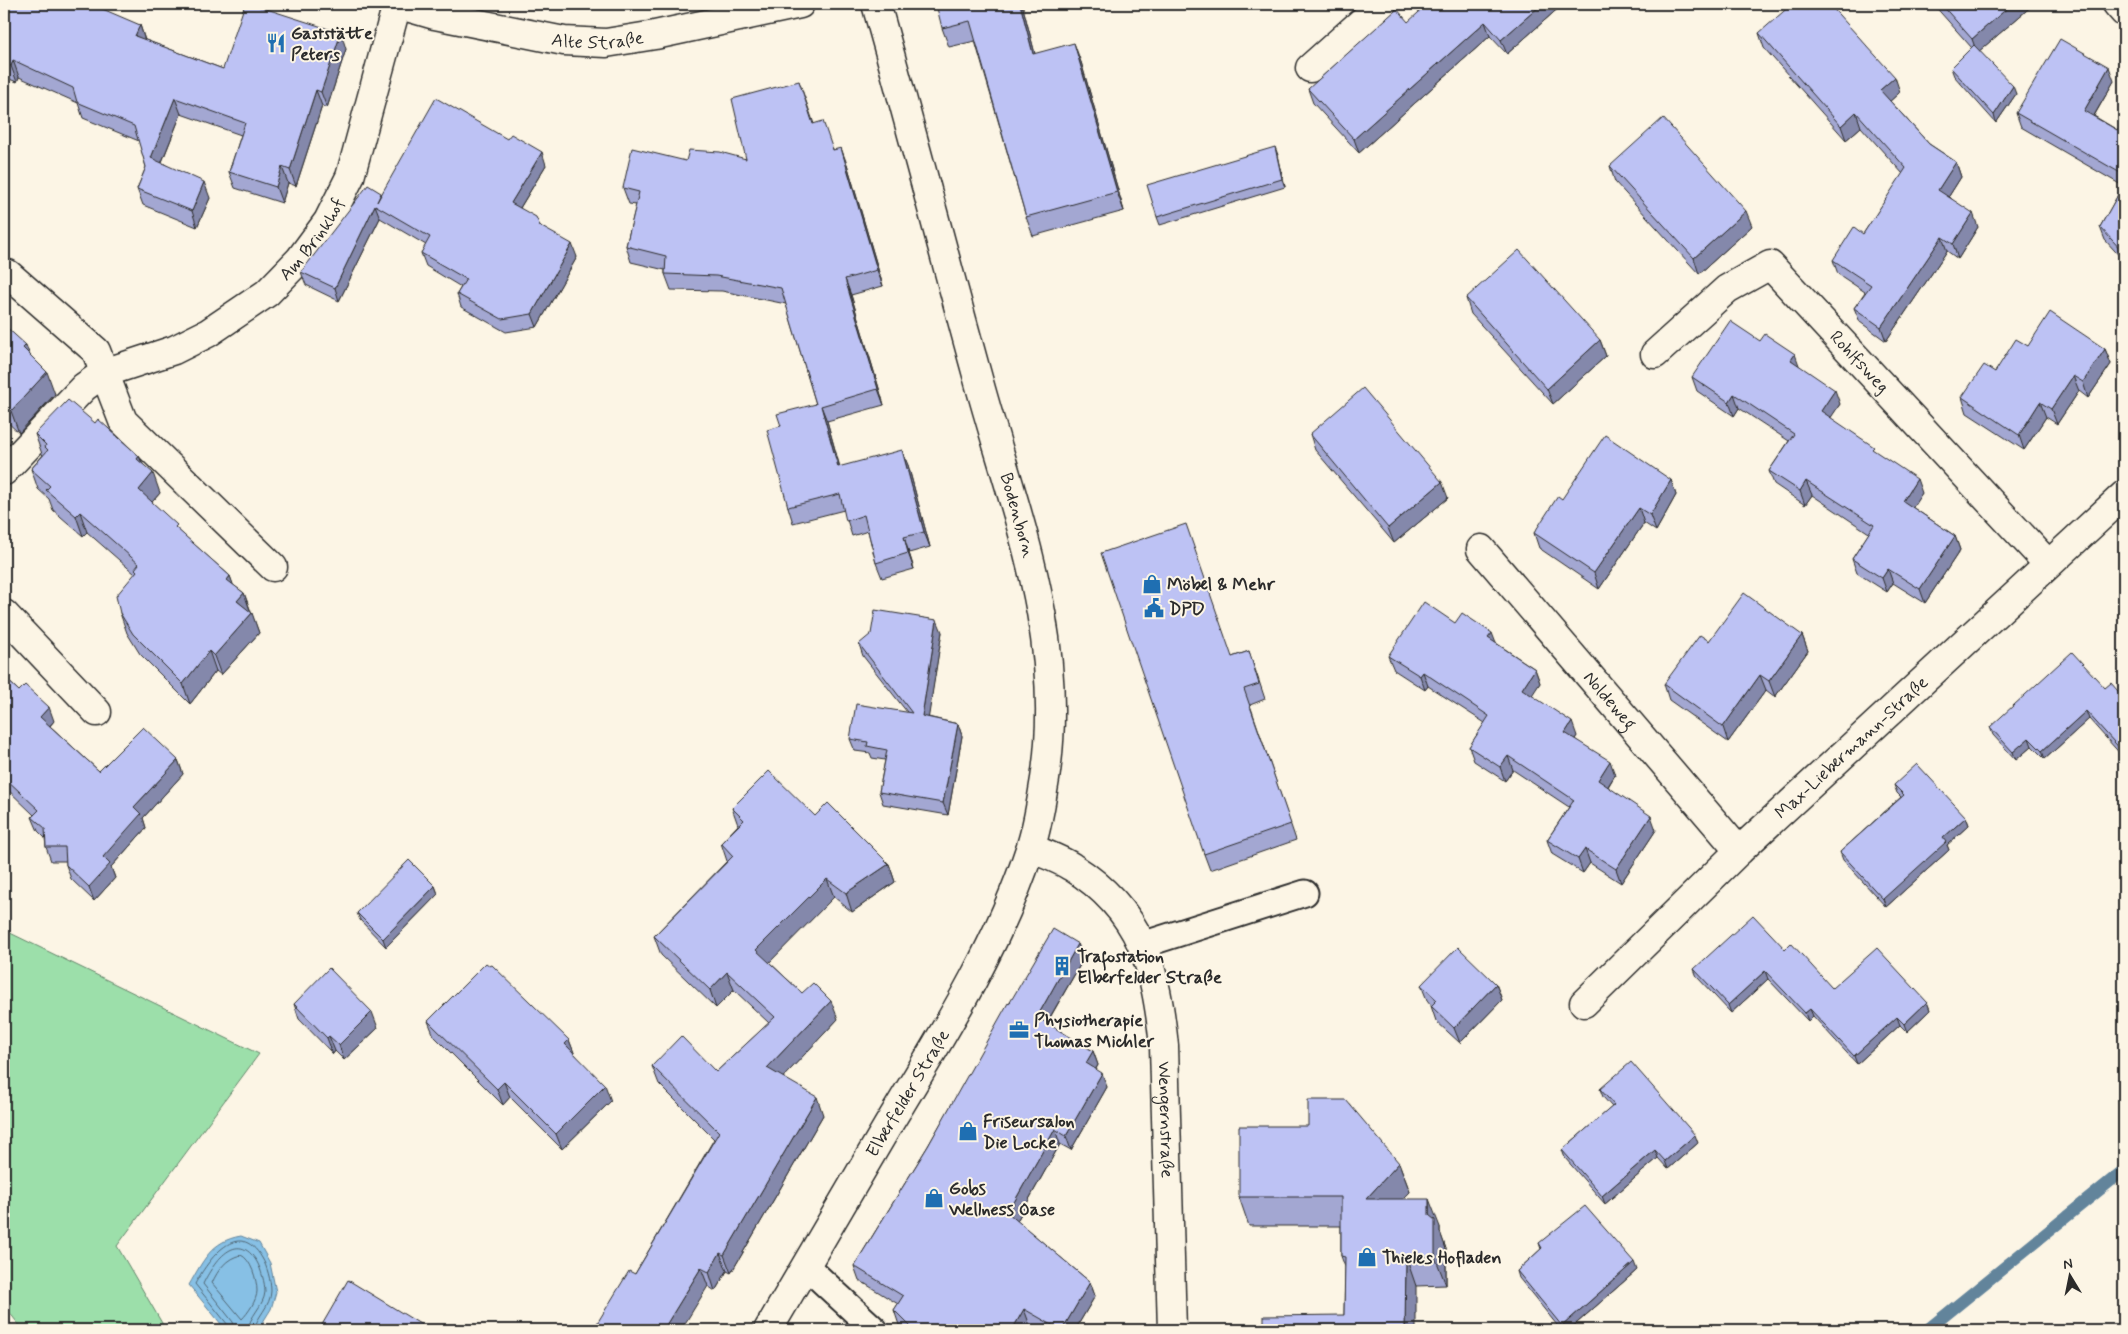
<svg xmlns="http://www.w3.org/2000/svg" width="2128" height="1334" font-family="Mynerve,sans-serif">
<style>
.green{fill:#9cdfaa;stroke:#64856a}
.water{fill:#87c0e5;stroke:#62849b}
.lines{fill:none;stroke-linecap:round;stroke-linejoin:round}
.shore{stroke:#506775;stroke-width:1}
.stream{stroke:#62849b;stroke-width:12}
.lane-casing{stroke:#2b2b2b;stroke-width:29}
.street-casing{stroke:#2b2b2b;stroke-width:31}
.secondary-casing{stroke:#2b2b2b;stroke-width:31}
.lane{stroke:#fcf5e5;stroke-width:25}
.street{stroke:#fcf5e5;stroke-width:28}
.secondary{stroke:#fcf5e5;stroke-width:28}
.wall{fill:#a3a7d2;stroke:#2b2b2b}
.shaded-wall{fill:#8488ab;stroke:#2b2b2b}
.building{fill:#bdc2f4;stroke:#2b2b2b}
.labels{text-anchor:middle;stroke-width:4;stroke-linejoin:round;paint-order:stroke}
.poi-label{font-size:18px;font-weight:bold;fill:#2b2b2b;stroke:#fcf5e5;text-anchor:start}
.street-label{font-size:18px;fill:#2b2b2b;stroke:#fcf5e5}
</style>
<rect width="100%" height="100%" fill="#fcf5e5"/>
<filter id="ink" filterUnits="userSpaceOnUse"><feTurbulence type="fractalNoise" baseFrequency=".02" numOctaves="2"/><feDisplacementMap in="SourceGraphic" scale="10" xChannelSelector="R" yChannelSelector="G"/><feConvolveMatrix kernelMatrix="1 2 1 2 8 2 1 2 1" color-interpolation-filters="sRGB"/></filter>
<g filter="url(#ink)">
<path class="green" d="M4 930 259 1054 117 1246 166 1330H23L6 1308 4 1310Z"/>
<path class="water" d="M241 1236 259 1243 270 1263 276 1292 271 1309 258 1330H226L189 1285C203 1261 211 1241 241 1236Z"/>
<g class="lines">
<path class="shore" d="M241 1255C251 1259 257 1280 257 1291 257 1300 248 1313 242 1319L212 1283C218 1270 226 1258 241 1255Z
M229 1330 228 1325 195 1284C208 1260 238 1217 262 1258 267 1266 271 1281 271 1291 271 1306 256 1317 254 1330
M235 1330 233 1322 203 1284C213 1263 237 1228 257 1262 261 1269 265 1283 265 1292 264 1306 249 1316 248 1330"/>
<path class="stream" d="M1927 1330 2124 1170"/>
<defs>
<path id="lane" d="M1142 945 1305 893
M806 1266 875 1330"/>
<g id="street">
<path id="s1" d="M397 4 435 15 564 41 606 43 655 35 800 4"/>
<path d="M2117 4 2124 12"/>
<path d="M1310 68 1382 4"/>
<path d="M8 274 96 351 123 421 273 567"/>
<path id="s2" d="M1655 354 1727 289 1770 265 2048 564"/>
<path id="s3" d="M4 471 84 387 104 373 174 350 208 333 267 293 300 259 328 221 350 177 397 4"/>
<path id="s4" d="M1481 549 1739 851"/>
<path d="M4 614 97 712"/>
<path id="s5" d="M1584 1003 1739 851 2124 495"/>
</g>
<g id="secondary">
<path id="s6" d="M1031 848C1044 854 1060 859 1072 867 1142 911 1156 968 1164 1046L1172 1330"/>
<path id="s7" d="M768 1330C808 1263 847 1195 887 1127 940 1039 998 948 1030 849 1038 826 1041 802 1045 779 1067 634 1014 512 977 375 943 252 911 127 876 4"/>
</g>
</defs>
<use href="#lane" class="lane-casing"/>
<use href="#street" class="street-casing"/>
<use href="#secondary" class="secondary-casing"/>
<use href="#lane" class="lane"/>
<use href="#street" class="street"/>
<use href="#secondary" class="secondary"/>
</g>
<path class="wall" d="M4 4 140 25 145 40 223 69 346 49 327 108 322 106 296 186 288 183 282 203 235 188 229 172 241 135 181 114 162 162 210 198 197 227 143 205 137 189 146 167 139 141 83 118 78 103 19 77 17 82 4 77Z
M1022 4 1035 54 1081 62 1124 211 1033 236 1026 217 975 41 949 47 942 28Z
M1563 4 1507 54 1490 36 1359 153 1313 103 1308 89 1408 22Z
M1933 4H2034L1979 51 2016 94 1996 123 1954 76 1951 68 1972 48Z
M1759 33 1900 92 1890 101 1929 144 1956 162 1961 177 1949 196 1978 227 1958 259 1947 251 1886 341 1860 322 1854 308 1865 292 1838 274 1833 260 1863 234 1903 174 1861 127 1846 140 1764 48Z
M799 81 814 124 834 150 847 164 883 286 851 295 884 405 827 421 840 467 908 465 930 547 909 553 914 569 882 578 876 563 868 531 852 536 844 510 793 523 788 507 781 426 816 404 786 304 722 291 671 290 665 274V270L631 262 626 246 636 205 629 204 623 188 686 161 746 159Z
M2114 81 2094 116 2124 134V261L2105 240 2100 227 2123 186 2021 127 2016 113Z
M1278 155 1285 187 1160 225 1157 217Z
M546 165 520 208 577 257 537 327 506 332 461 307 457 294 461 287 426 266 421 253 426 245 380 218 339 301 306 285 301 272 381 194Z
M1610 166 1752 226 1699 274 1615 182Z
M1466 298 1600 340 1606 356 1553 404 1471 314Z
M4 325 30 355 55 394 19 433 6 421 4 424Z
M2028 346 2105 349 2111 364 2088 398 2079 391 2057 424 2046 417 2024 450 1967 413 1962 397Z
M1799 366 1840 404 1830 418 1875 452 1922 493 1912 507 1955 536 1960 550 1925 603 1893 583 1887 592 1857 573 1852 559 1869 533 1812 495 1805 505 1774 484 1769 471 1789 441 1739 408 1734 416 1697 391 1692 377Z
M95 423 139 456 143 464 160 493 152 502 179 531 230 576 233 585 244 593 259 633 221 675 216 671 190 704 140 654 127 633 120 613 135 574 87 532 83 536 53 510 49 499 38 489 31 469 43 455 42 454 35 434Z
M1310 434 1448 498 1394 543 1315 450Z
M1671 480 1676 495 1656 531 1644 523 1599 589 1539 548 1534 533 1562 499Z
M942 632 928 717 958 724 962 736 948 815 883 804 879 792 885 760 872 758 870 753 855 751 850 739 907 712 863 656 859 644Z
M1802 635 1808 651 1775 697 1766 690 1728 742 1669 700 1664 684 1709 641Z
M1496 643 1535 669 1540 683 1531 695 1577 736 1575 739 1615 775 1608 787 1656 830 1621 883 1590 863 1583 873 1552 854 1547 840 1569 807 1513 770 1505 781 1474 761 1469 747 1485 723 1428 686 1425 690 1394 670 1388 656Z
M1249 651 1265 699 1250 705 1296 840 1210 870 1204 854 1232 657Z
M4 677 19 691 54 721 50 726 99 771 178 760 183 774 143 818 146 828 111 867 115 878 94 901 71 879 66 865V861H51L46 847 45 838 38 831 32 817 34 815 4 786Z
M2105 688 2124 698V758L2089 719 2045 759 2032 746 2016 760 1993 735 1990 727Z
M1894 785 1966 817 1969 825 1947 845 1949 850 1886 907 1843 860 1840 852 1901 797 1897 793Z
M732 808 815 816 889 864 895 882 852 912 834 897 769 962 802 993 838 1019 783 1077 823 1115 731 1273 727 1271 715 1291 708 1286 635 1274 714 1139 659 1084 652 1066 716 1072 769 1023 734 990 716 1008 661 955 654 936 727 861 721 843 738 825Z
M435 886 438 894 386 947 360 920 357 913Z
M1078 944 1084 958 1047 1023 1093 1051 1098 1065 1096 1069 1107 1087 1071 1150 1060 1144 1017 1221 1090 1282 1095 1296 1075 1330H1041L1029 1323 1025 1330H905L899 1325 894 1310 898 1304 859 1280 854 1266 928 1146 1009 1004Z
M1785 949 1832 988 1927 1002 1930 1010 1907 1032 1900 1025 1857 1064 1813 1016 1808 1021 1768 979 1731 1013 1697 977 1694 969Z
M1496 984 1502 1000 1460 1043 1436 1021 1431 1006V1005L1427 1000 1421 985Z
M294 1004 378 1028 344 1060 335 1051 333 1054 299 1019Z
M428 1021 569 1040 574 1053 611 1101 562 1149 510 1097 503 1105 434 1036Z
M1600 1089 1698 1143 1668 1169 1658 1158 1605 1204 1565 1158 1562 1150 1612 1107 1603 1097Z
M1399 1163 1410 1192 1403 1199 1440 1227V1232L1446 1249V1285L1416 1286 1344 1315 1345 1267 1341 1256V1226H1249L1239 1197Z
M1539 1243 1637 1270 1569 1330H1561L1519 1278 1517 1271 1541 1249Z"/>
<path class="shaded-wall" d="M1020 4H1022L1040 73 1033 54Z
M1542 4H1563L1507 54 1501 40Z
M2012 4H2034L1977 53 1972 39Z
M1485 22 1490 36 1359 153 1354 139Z
M140 25 145 41 135 36Z
M341 33 346 49 327 108 321 92Z
M1074 43 1081 62 1124 211 1117 192Z
M13 60 19 77 17 82 11 66Z
M2109 67 2114 81 2089 124 2084 111Z
M1895 77 1900 92 1886 105 1880 90Z
M2013 86 2016 94 1996 123 1994 115Z
M316 90 322 106 296 186 290 170Z
M175 98 181 114 157 174 151 158Z
M1856 112 1861 127 1846 140 1841 126Z
M1275 147 1278 155 1285 187 1282 179Z
M841 148 847 164 883 286 877 270Z
M542 152 546 165 515 216 511 203Z
M1956 162 1961 177 1944 204 1938 190Z
M282 167 288 183 282 203 276 187Z
M204 182 210 198 197 227 192 211Z
M375 205 380 218 339 301 335 288Z
M1746 211 1752 226 1699 274 1694 258Z
M1973 213 1978 227 1958 259 1953 244Z
M1942 237 1947 251 1886 341 1881 327Z
M572 244 577 257 537 327 532 314Z
M845 279 851 295 884 405 878 389Z
M1600 340 1606 356 1553 404 1547 389Z
M26 345 34 366 23 348Z
M2105 349 2111 364 2088 398 2083 382Z
M1795 354 1800 368 1791 360Z
M47 372 55 394 19 433 11 411Z
M2073 376 2079 391 2057 424 2051 409Z
M1835 390 1840 404 1826 425 1821 411Z
M1734 394 1739 408 1734 416 1729 402Z
M2040 402 2046 417 2024 450 2019 435Z
M821 406 827 421 844 483 838 467Z
M4 415 6 421 4 424Z
M902 450 908 465 930 547 924 532Z
M139 456 147 475 137 459Z
M153 473 160 493 146 509 139 490Z
M1917 479 1922 493 1908 515 1903 501Z
M1671 480 1676 495 1656 531 1650 515Z
M1806 481 1812 495 1805 505 1800 491Z
M1442 482 1448 498 1394 543 1388 528Z
M1639 508 1644 523 1599 589 1594 573Z
M80 512 87 532 83 536 76 516Z
M1955 536 1960 550 1925 603 1920 589Z
M904 537 914 569 908 553Z
M1888 569 1893 583 1887 592 1882 578Z
M230 576 237 595 227 580Z
M244 593 251 613 237 601Z
M252 613 259 633 221 675 214 656Z
M937 620 942 632 927 727 922 716Z
M1492 633 1497 646 1488 638Z
M1802 635 1808 651 1775 697 1769 681Z
M209 651 216 671 190 704 183 684Z
M1535 669 1540 683 1527 703 1522 689Z
M1423 672 1428 686 1425 690 1420 676Z
M1760 675 1766 690 1728 742 1723 727Z
M49 707 54 721 45 731 40 717Z
M2086 711 2089 719 2045 759 2042 751Z
M1572 722 1577 736 1570 746 1565 733Z
M958 724 962 736 948 815 943 803Z
M2029 738 2032 746 2016 760 2013 752Z
M1508 756 1513 770 1505 781 1500 767Z
M178 760 183 774 143 818 146 828 111 867 115 878 94 901 89 887 103 857 134 807Z
M1610 761 1615 775 1603 794 1598 780Z
M1651 816 1656 830 1621 883 1616 869Z
M1966 817 1969 825 1947 845 1949 850 1886 907 1883 899 1943 838Z
M1585 849 1590 863 1583 873 1578 859Z
M889 864 895 882 852 912 846 893Z
M827 879 834 897 763 969 756 950Z
M435 886 438 894 386 947 383 939Z
M1078 944 1084 958 1042 1031 1037 1017Z
M1765 971 1768 979 1731 1013 1728 1005Z
M727 972 734 990 716 1008 710 990Z
M1496 984 1502 1000 1460 1043 1454 1028Z
M831 1001 838 1019 774 1087 767 1068Z
M1927 1002 1930 1010 1907 1032 1904 1024Z
M1810 1009 1813 1016 1808 1021 1805 1013Z
M372 1012 378 1028 344 1060 339 1045Z
M1897 1017 1900 1025 1857 1064 1854 1056Z
M329 1036 335 1051 333 1054 327 1038Z
M569 1040 575 1055 565 1044Z
M1093 1051 1098 1065 1091 1077 1086 1063Z
M1102 1073 1107 1087 1071 1150 1066 1136Z
M504 1082 510 1097 503 1105 497 1089Z
M605 1085 611 1101 562 1149 556 1134Z
M817 1097 823 1115 731 1273 724 1255Z
M1055 1129 1060 1144 1013 1228 1008 1213Z
M1695 1135 1698 1143 1668 1169 1665 1161Z
M1655 1150 1658 1158 1605 1204 1602 1196Z
M1399 1163 1410 1192 1376 1227 1366 1199Z
M1429 1199 1440 1227V1232L1446 1249V1285L1435 1257 1429 1215Z
M720 1253 727 1271 715 1291 709 1272Z
M1406 1257 1416 1286V1330H1405Z
M1634 1262 1637 1270 1569 1330H1563L1562 1326Z
M701 1268 708 1286 681 1330H663Z
M1090 1282 1095 1296 1075 1330H1062Z
M1024 1309 1029 1323 1025 1330H1012Z"/>
<path class="building" d="M4 4H91L140 25 135 36 223 69 245 4H251L341 33 321 92 316 90 290 170 282 167 276 187 229 172 245 123 175 98 151 158 204 182 192 211 137 189 146 167 134 126 77 102 73 88 13 60 11 66 4 63Z
M936 4H1020L1033 54 1074 43 1117 192 1026 217 970 21 942 28Z
M1428 4H1542L1501 40 1485 22 1354 139 1308 89 1397 9 1408 22Z
M1792 4H1829L1895 77 1880 90 1929 144 1956 162 1938 190 1973 213 1953 244 1942 237 1881 327 1854 308 1871 285 1833 260 1854 227 1863 234 1906 168 1856 112 1841 126 1759 33Z
M1941 4H2012L1972 39Z
M2060 39 2109 67 2084 111 2124 134V175L2016 113Z
M1974 45 2013 86 1994 115 1951 68Z
M799 81 813 124 823 121 833 150 841 148 877 270 845 279 878 389 821 406 838 467 902 450 924 532 904 537 908 553 876 563 864 515 846 521 840 494 788 507 767 430 781 426 777 414 816 404 781 288 716 276 665 274 666 256 626 246 639 192 623 188 632 148 686 161 689 150 720 152 746 159 732 99Z
M436 98 507 139 511 134 542 152 511 203 536 217 540 226 572 244 532 314 502 319 457 294 466 279 421 253 430 237 375 205 335 288 301 272 368 185 381 193 377 202Z
M1663 118 1746 211 1694 258 1610 166Z
M1275 147 1282 179 1157 217 1147 185Z
M2124 184V253L2100 227Z
M1519 250 1600 340 1547 389 1466 298Z
M2050 312 2105 349 2083 382 2073 376 2051 409 2040 402 2019 435 1962 397 1984 365 1995 372 2016 339 2028 346Z
M1730 321 1760 341 1765 334 1795 354 1791 360 1835 390 1821 411 1874 447 1872 449 1917 479 1903 501 1955 536 1920 589 1888 569 1882 578 1852 559 1874 525 1806 481 1800 491 1769 471 1794 434 1734 394 1729 402 1692 377Z
M4 325 26 345 23 348 47 372 11 411 4 405Z
M1363 388 1442 482 1388 528 1310 434Z
M68 400 95 423 98 419 139 456 137 459 153 473 139 490 177 525 175 527 230 576 227 580 244 593 237 601 252 613 214 656 209 651 183 684 133 634 120 613 116 596 137 571 135 569 139 564 80 512 76 516 46 490 50 486 31 469 48 450 45 447 46 445 35 434Z
M1605 435 1671 480 1650 515 1639 508 1594 573 1534 533 1558 496 1562 499Z
M1186 524 1232 657 1249 651 1259 684 1244 689 1291 824 1204 854 1101 553Z
M1744 593 1802 635 1769 681 1760 675 1723 727 1664 684 1700 635 1709 641Z
M1424 602 1455 623 1462 613 1492 633 1488 638 1535 669 1522 689 1572 722 1565 733 1610 761 1598 780 1651 816 1616 869 1585 849 1578 859 1547 840 1574 800 1508 756 1500 767 1469 747 1489 716 1423 672 1420 676 1388 656Z
M875 610 937 620 922 716 958 724 943 803 879 792 887 750 867 746 868 742 850 739 856 704 912 713 859 644 871 634Z
M2072 652 2105 688 2111 683 2124 698V753L2086 711 2042 751 2029 738 2013 752 1990 727Z
M4 677 19 691 25 685 49 707 40 717 99 771 143 727 178 760 134 807 141 814 103 857 110 864 89 887 66 865 65 847H46L45 828 32 817 39 810 4 777Z
M1917 764 1966 817 1943 838 1946 842 1883 899 1840 852 1904 795 1894 785Z
M769 771 815 816 828 803 889 864 846 893 827 879 756 950 802 993 813 983 831 1001 767 1068 817 1097 724 1255 720 1253 709 1272 701 1268 663 1330H593L629 1271 635 1274 719 1132 652 1066 681 1036 716 1072 775 1017 727 972 710 990 654 936 733 856 721 843 744 820 732 808Z
M409 860 435 886 383 939 357 913Z
M1753 915 1785 949 1791 943 1832 988 1877 948 1927 1002 1904 1024 1897 1017 1854 1056 1810 1009 1805 1013 1765 971 1728 1005 1694 969Z
M1053 929 1078 944 1037 1017 1093 1051 1086 1063 1102 1073 1066 1136 1055 1129 1008 1213 1090 1282 1062 1330H1061L1024 1309 1012 1330H914L894 1310 903 1296 854 1266 928 1146 1008 1003 1009 1004Z
M1458 947 1496 984 1454 1028 1431 1006 1437 1000 1421 985Z
M486 963 490 966 492 965 569 1040 565 1044 605 1085 556 1134 504 1082 497 1089 428 1021Z
M329 968 372 1012 339 1045 329 1036 327 1038 294 1004Z
M1631 1062 1695 1135 1665 1161 1655 1150 1602 1196 1562 1150 1614 1105 1600 1089Z
M1308 1100H1346L1399 1163 1366 1199H1429V1215L1435 1220V1257H1406L1405 1330H1264V1316L1344 1315 1345 1257 1341 1256V1197H1239V1126H1308Z
M1585 1206 1634 1262 1562 1326 1517 1271 1542 1248 1539 1243Z
M348 1280 430 1330H319Z"/>
</g>
<defs>
<symbol id="restaurant-bare" viewBox="-9 -9 18 18"><path d="M-5-6h1v4h1v-4h1v4h1v-4h1v5L-1.5 .5V6h-2V.5L-5-1ZM5-6V6H3V1.5H1.5Q1.5-4 5-6Z" fill="#1f6fb2" stroke="#fcf5e5" stroke-width="2.5" paint-order="stroke"/></symbol>
<symbol id="shop-bare" viewBox="-9 -9 18 18"><path d="M-5-2.5h2.3a2.7 3.5 0 0 1 5.4 0H5L5.5 6h-11ZM-1.5-2.5h3a1.5 2.3 0 0 0-3 0Z" fill="#1f6fb2" stroke="#fcf5e5" stroke-width="2.5" paint-order="stroke"/></symbol>
<symbol id="civic-bare" viewBox="-9 -9 18 18"><path d="M-.6-6.5H3V-4.5H.6V-3L4-1V1h2V6H-6V1h2V-1L-.6-3ZM-1.2 2.5V6h2.4V2.5Z" fill="#1f6fb2" stroke="#fcf5e5" stroke-width="2.5" paint-order="stroke"/></symbol>
<symbol id="building-bare" viewBox="-9 -9 18 18"><path d="M-4-6H4V6H1V3H-1V6H-4ZM-2.5-4.3h1.7v1.8h-1.7ZM.8-4.3h1.7v1.8H.8ZM-2.5-1h1.7V.8h-1.7ZM.8-1h1.7V.8H.8Z" fill="#1f6fb2" stroke="#fcf5e5" stroke-width="2.5" paint-order="stroke"/></symbol>
<symbol id="office-bare" viewBox="-9 -9 18 18"><path d="M-6-3h4V-5.5h4V-3h4V5H-6ZM-1-4.5V-3h2v-1.5ZM-6 0V1H6V0Z" fill="#1f6fb2" stroke="#fcf5e5" stroke-width="2.5" paint-order="stroke"/></symbol>
</defs>
<g fill-rule="evenodd">
<use href="#restaurant-bare" x="262" y="29" width="28" height="28"/>
<use href="#shop-bare" x="1138" y="570" width="28" height="28"/>
<use href="#civic-bare" x="1140" y="594" width="28" height="28"/>
<use href="#building-bare" x="1048" y="952" width="28" height="28"/>
<use href="#office-bare" x="1005" y="1016" width="28" height="28"/>
<use href="#shop-bare" x="954" y="1117" width="28" height="28"/>
<use href="#shop-bare" x="920" y="1184" width="28" height="28"/>
<use href="#shop-bare" x="1353" y="1243" width="28" height="28"/>
</g>
<g class="labels">
<g class="poi-label">
<text x="291" y="39">Gaststätte<tspan x="291" dy="21">Peters</tspan></text>
<text x="1167" y="590">Möbel &amp; Mehr</text>
<text x="1169" y="614">DPD</text>
<text x="1077" y="962">Trafostation<tspan x="1077" dy="21">Elberfelder Straße</tspan></text>
<text x="1034" y="1026">Physiotherapie<tspan x="1034" dy="21">Thomas Michler</tspan></text>
<text x="983" y="1127">Friseursalon<tspan x="983" dy="21">Die Locke</tspan></text>
<text x="949" y="1194">Gobs<tspan x="949" dy="21">Wellness Oase</tspan></text>
<text x="1382" y="1263">Thieles Hofladen</text>
</g>
<g class="street-label">
<text dy="6" stroke="none"><textPath href="#s1" startOffset="205">Alte Straße</textPath></text>
<text dy="6" stroke="none"><textPath href="#s3" startOffset="394">Am Brinkhof</textPath></text>
<text dy="6" stroke="none"><textPath href="#s2" startOffset="278">Rohlfsweg</textPath></text>
<text transform="translate(1018 515) rotate(74)" y="6">Bodenborn</text>
<text dy="6" stroke="none"><textPath href="#s4" startOffset="199">Noldeweg</textPath></text>
<text dy="6" stroke="none"><textPath href="#s5" startOffset="370">Max-Liebermann-Straße</textPath></text>
<text dy="6" stroke="none"><textPath href="#s7" startOffset="275">Elberfelder Straße</textPath></text>
<text dy="6" stroke="none"><textPath href="#s6" startOffset="329">Wengernstraße</textPath></text>
</g>
</g>
<rect width="2128" height="1334" fill="none" stroke="#fcf5e5" stroke-width="20"/>
<rect x="10" y="10" width="2108" height="1314" fill="none" stroke="#2b2b2b" stroke-width="2" filter="url(#ink)"/>
<g transform="translate(2070 1276) rotate(350)" stroke="#fcf5e5" stroke-width="4" paint-order="stroke">
<path d="M0-4L9 19L0 12L-9 19Z" fill="#2b2b2b"/>
<text y="-8" font-size="14" font-weight="bold" text-anchor="middle" fill="#2b2b2b">N</text>
</g>
</svg>
